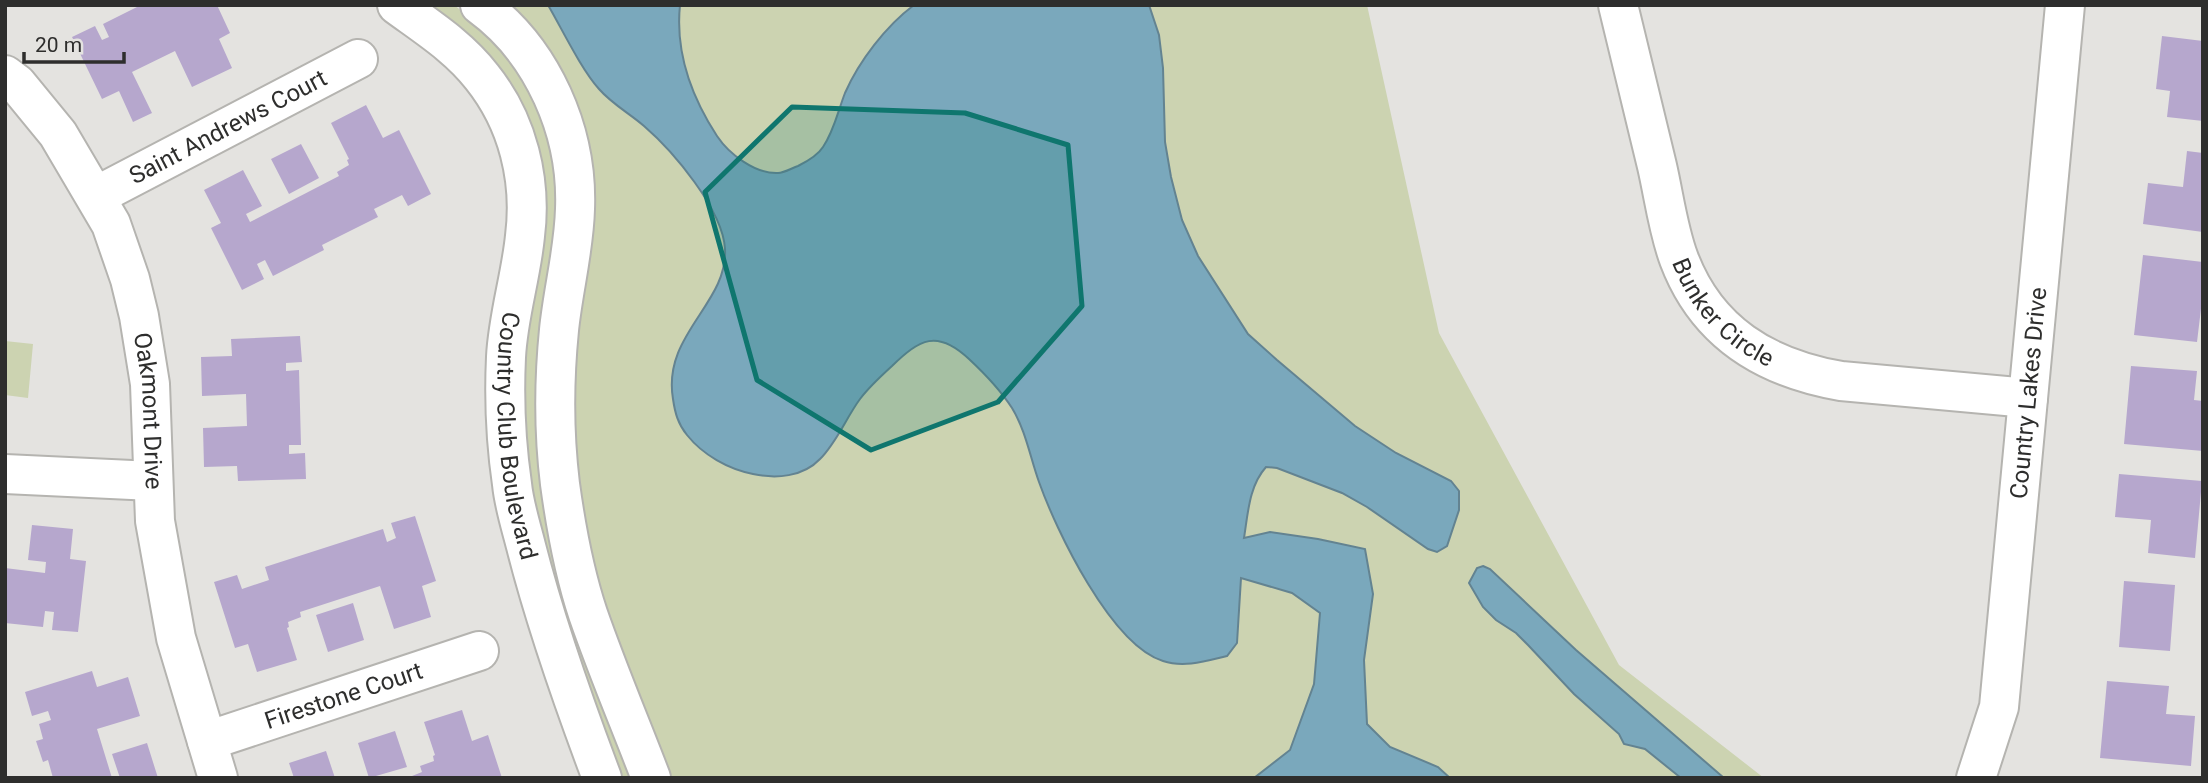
<svg xmlns="http://www.w3.org/2000/svg" width="2208" height="783" font-family="Roboto,sans-serif">
<style>
.green{fill:#ccd3b1}
.water{fill:#7aa8bc;stroke:#638391;stroke-width:2}
.building{fill:#b6a7cd}
.lines{fill:none;stroke-linecap:round;stroke-linejoin:round}
.minor-casing{stroke:#b5b4b0;stroke-width:42}
.minor{stroke:#fff;stroke-width:38}
.marked{fill:#0f766e;fill-opacity:0.2;stroke:#0f766e;stroke-width:5;stroke-linejoin:round}
.labels{text-anchor:middle;stroke-width:5;stroke-linejoin:round;paint-order:stroke}
.street-label{font-size:24px;fill:#2e2e2d;stroke:#e4e3e0}
</style>
<rect width="100%" height="100%" fill="#e4e3e0"/>
<path class="green" d="M426 5H454L481 26 518 71 535 101 547 136 557 175 559 215 543 333 635 778H618L589 703 534 518 524 419 525 364 529 323 526 116 508 81 478 44Z
M501 5H1367L1439 333 1619 665 1764 778H667L618 644 590 554 575 459 573 373 585 285 591 208Z
M5 341 33 344 28 398 5 395Z"/>
<path class="water" d="M548 5H680C675 53 691 96 717 136 729 154 755 174 778 173 784 173 792 168 798 166 806 162 818 155 823 147 834 131 838 111 845 93 859 61 886 26 914 5H1149L1159 35 1163 68 1165 142 1171 177 1182 220 1198 256 1248 334 1277 360 1355 426 1396 453 1451 481 1459 491V510L1447 546 1437 552 1428 549 1367 507 1342 493 1277 468 1266 467C1249 486 1248 513 1244 538L1270 532 1318 539 1365 549 1373 594 1364 660 1367 724 1390 747 1438 767 1450 778H1254L1290 750 1314 684 1320 613 1292 593 1241 578 1237 643 1227 656C1206 661 1184 668 1163 661 1111 645 1056 530 1039 482 1030 457 1026 431 1012 408 1001 391 984 373 969 359 937 329 920 339 892 366 881 376 869 387 860 399 846 418 837 442 820 459 803 477 776 479 753 474 728 469 703 455 687 435 678 424 675 413 673 399 662 334 728 304 725 249 723 210 673 151 644 126 629 113 612 104 599 89 581 69 562 29 548 5Z
M1483 566 1490 569 1576 650 1724 778H1681L1645 749 1624 744 1619 734 1574 694 1528 645 1516 633 1496 620 1483 607 1469 583 1477 568Z"/>
<path class="building" d="M141 5H217L230 33 219 39 232 68 192 87 175 51 132 72 152 113 133 122 119 91 102 99 72 37 95 26 102 40 109 37 103 24Z
M2162 36 2203 41V121L2167 117 2170 91 2156 89Z
M366 105 383 138 399 130 431 194 408 206 402 195 374 209 378 217 322 245 324 250 273 276 265 260 257 264 264 279 242 290 211 228 221 223 204 190 243 170 262 206 246 214 250 222 339 176 337 172 349 165 347 160 349 159 331 123Z
M301 144 319 178 289 194 271 159Z
M2187 151 2203 153V232L2143 224 2148 183 2183 187Z
M2143 255 2203 262V292L2197 342 2134 335Z
M300 336 302 362 286 363V371L299 370 301 445H289V454L305 453 306 479 238 481 237 466 204 467 203 428 247 426 246 394 202 396 201 357 232 356 231 339Z
M2131 366 2197 371 2194 400 2203 401V451L2124 444Z
M2119 474 2202 481 2195 558 2148 553 2151 520 2115 517Z
M415 516 436 581 422 586 431 617 394 629 380 586 300 612 301 617 288 622 289 627 287 628 297 660 257 672 248 644 235 648 214 582 237 575 242 589 269 580 265 567 383 529 387 542 396 538 391 523Z
M32 525 73 529 70 559 86 561 78 632 52 630 54 612 45 611 43 627 5 623V568L45 573 46 562 28 560Z
M2124 581 2175 585 2170 651 2119 647Z
M353 603 364 640 328 652 316 615Z
M92 671 97 687 128 677 140 716 97 729 112 778H53L48 760 43 762 36 741 43 739 39 724 51 720 48 711 32 716 25 692Z
M2107 681 2169 686 2166 714 2195 716 2191 766 2100 758Z
M462 710 472 741 488 735 502 778H407L422 772 420 766 434 761 433 756 435 755 424 722Z
M395 731 407 767 369 778 358 743Z
M147 743 158 778H120L112 754Z
M326 751 335 778H294L289 763Z"/>
<g class="lines">
<defs>
<g id="minor">
<path id="s1" d="M397 5C427 27 459 47 482 77 518 122 532 180 525 236 521 277 508 316 506 357 504 399 506 443 512 484 514 505 521 526 526 546 546 625 573 701 602 778"/>
<path d="M480 5C543 51 578 132 575 209 574 250 563 290 559 330 554 380 554 435 560 484 566 528 574 572 588 614 607 669 630 723 651 778"/>
<path id="s2" d="M1618 5C1631 59 1644 112 1657 166 1664 196 1668 230 1679 259 1707 333 1766 368 1841 381L2028 398"/>
<path id="s3" d="M5 75 17 84 58 134 111 224 130 279 139 316 150 384 155 521 176 638 218 778"/>
<path id="s4" d="M96 196 358 59"/>
<path d="M5 474 153 481"/>
<path id="s5" d="M207 741 479 651"/>
<path id="s6" d="M1976 778 1999 707 2065 5"/>
</g>
</defs>
<use href="#minor" class="minor-casing"/>
<use href="#minor" class="minor"/>
</g>
<path class="marked" d="M792 107 965 113 1068 145 1082 306 998 402 871 450 757 380 705 192Z"/>
<g class="labels">
<g class="street-label">
<text dy="8" stroke="none"><textPath href="#s4" startOffset="149">Saint Andrews Court</textPath></text>
<text dy="8" stroke="none"><textPath href="#s2" startOffset="332">Bunker Circle</textPath></text>
<text dy="8" stroke="none"><textPath href="#s6" startOffset="390">Country Lakes Drive</textPath></text>
<text dy="8" stroke="none"><textPath href="#s3" startOffset="376">Oakmont Drive</textPath></text>
<text dy="8" stroke="none"><textPath href="#s1" startOffset="483">Country Club Boulevard</textPath></text>
<text dy="8" stroke="none"><textPath href="#s5" startOffset="144">Firestone Court</textPath></text>
</g>
</g>
<rect width="2208" height="783" fill="none" stroke="#2e2e2d" stroke-width="14"/>
<path d="M24 52v10h100v-10" fill="none" stroke="#2e2e2d" stroke-width="3.5"/>
<text x="35" y="52" font-size="21" fill="#2e2e2d" stroke="#e4e3e0" stroke-width="5" paint-order="stroke">20 m</text>
</svg>
